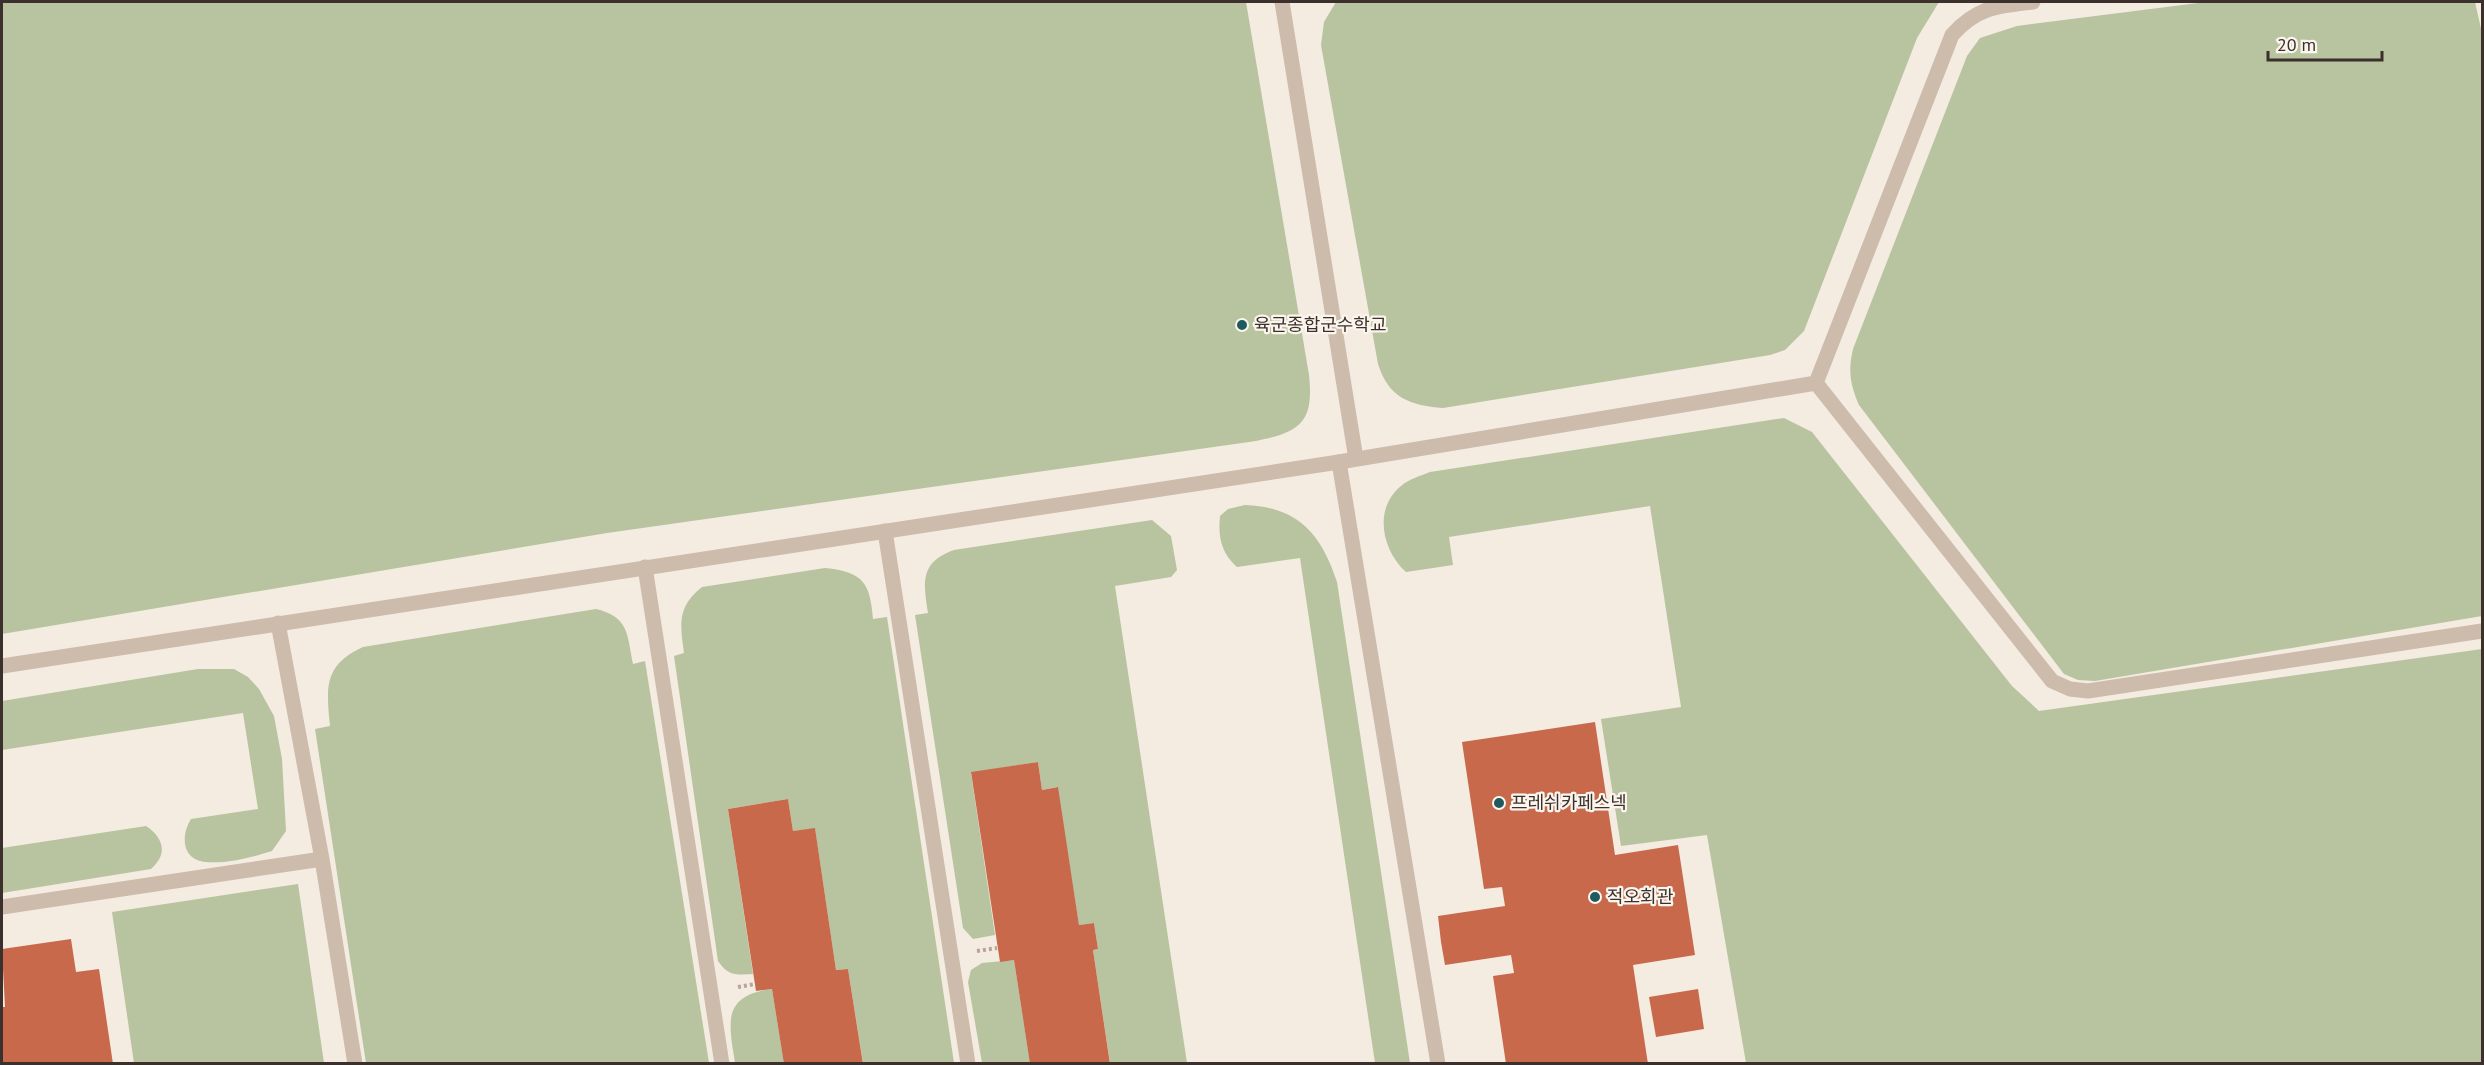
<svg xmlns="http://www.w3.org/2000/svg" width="2484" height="1065" font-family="'PT Sans','Noto Sans KR',sans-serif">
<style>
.green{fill:#b8c4a0}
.building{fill:#c8694b}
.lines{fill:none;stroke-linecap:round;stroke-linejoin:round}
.path{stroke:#b9a596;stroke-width:4;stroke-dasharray:3 3;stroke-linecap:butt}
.service{stroke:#cdbbac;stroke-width:15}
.minor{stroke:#cdbbac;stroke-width:15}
.poi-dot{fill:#1f5a5e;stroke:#fbf5ee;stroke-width:2}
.labels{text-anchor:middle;stroke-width:4.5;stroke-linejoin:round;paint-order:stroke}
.poi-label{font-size:18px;fill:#3b302b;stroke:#fbf5ee;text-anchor:start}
</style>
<rect width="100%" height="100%" fill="#f4ebe1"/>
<path class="green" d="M2 2H1246L1309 375C1314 422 1301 432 1256 441L607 533 2 634Z
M1336 2H1939L1917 38 1804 331 1785 350 1770 355 1443 408C1409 405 1389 398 1378 364L1321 45 1324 22Z
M2206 2H2475L2482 33V616L2095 681 2078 680 2064 674 1859 405C1850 384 1848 371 1853 349L1967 56 1980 38 2017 26Z
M1784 418 1812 432 2012 686 2039 711 2482 649V1063H1746L1707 835 1621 846 1601 719 1681 707 1650 506 1449 537 1453 565 1406 572C1382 550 1373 509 1401 486 1409 479 1420 476 1430 472Z
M1245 505C1298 507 1321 533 1337 582L1410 1063H1375L1300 558 1237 567C1221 553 1218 537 1220 516L1228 509Z
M1152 520 1171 536 1177 570 1171 577 1115 586 1187 1063H1110L1093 950 1098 949 1094 923 1079 925 1057 787 1042 790 1038 762 971 773 995 935 973 939 963 928 915 615 928 613C923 582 920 562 954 550Z
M825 568C863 572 870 582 873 619L887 617 954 1063H863L848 969 836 970 815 829 793 831 788 799 728 809 753 974C736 975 728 976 718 961L674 656 684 653C680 624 677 607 702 587Z
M596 609C629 617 627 634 633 664L645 661 709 1063H366L315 729 330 726C326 687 324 665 363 647Z
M198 669H234L248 677 259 689 274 716 282 759 286 831 272 851C253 857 226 864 206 862 181 860 181 835 191 819L258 809 243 713 2 750V701Z
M146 826C164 838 168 854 151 869L2 893V848Z
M298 884 324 1063H134L112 912Z
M1014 960 1030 1063H982L968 982 971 970 982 963Z
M772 989 784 1063H735C729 1023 721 996 772 989Z"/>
<path class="building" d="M1595 722 1615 855 1678 845 1695 955 1633 965 1648 1064H1506L1493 976 1514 973 1511 955 1445 965 1441 942 1438 916 1505 906 1502 887 1484 889 1462 742Z
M1038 762 1042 790 1058 787 1079 925 1094 923 1098 949 1093 950 1110 1064H1030L1014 960 1000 962 971 772Z
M788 799 793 831 815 828 836 970 848 969 863 1064H784L772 989 756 991 728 809Z
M71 939 76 972 99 969 113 1064H2V1007H5L2 949Z
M1698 989 1704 1029 1656 1037 1649 997Z"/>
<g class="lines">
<path class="path" d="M977 951 997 948
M738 987 755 984"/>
<path class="service" d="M1339 462 1438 1064
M885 531 968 1064
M645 567 722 1064
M278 623 322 859 355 1064
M2 907 322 859"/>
<path class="minor" d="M1282 2 1356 459
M1816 383 2052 681 2070 689 2088 691 2482 631
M1816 383 1952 35C1977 7 1997 6 2033 2
M2 666 1339 462 1816 383"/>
</g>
<g class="poi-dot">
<circle cx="1242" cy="325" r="6"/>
<circle cx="1499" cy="803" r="6"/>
<circle cx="1595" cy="897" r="6"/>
</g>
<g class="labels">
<g class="poi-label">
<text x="1254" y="331">육군종합군수학교</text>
<text x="1511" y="809">프레쉬카페스넥</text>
<text x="1607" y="903">적오회관</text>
</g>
</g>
<rect width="2484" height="1065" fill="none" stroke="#3b302b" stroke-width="6"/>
<path d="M2268 51v9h114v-9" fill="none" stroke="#3b302b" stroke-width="3"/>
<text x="2277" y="51" font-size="18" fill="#3b302b" stroke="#fbf5ee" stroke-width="4.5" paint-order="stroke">20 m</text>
</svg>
